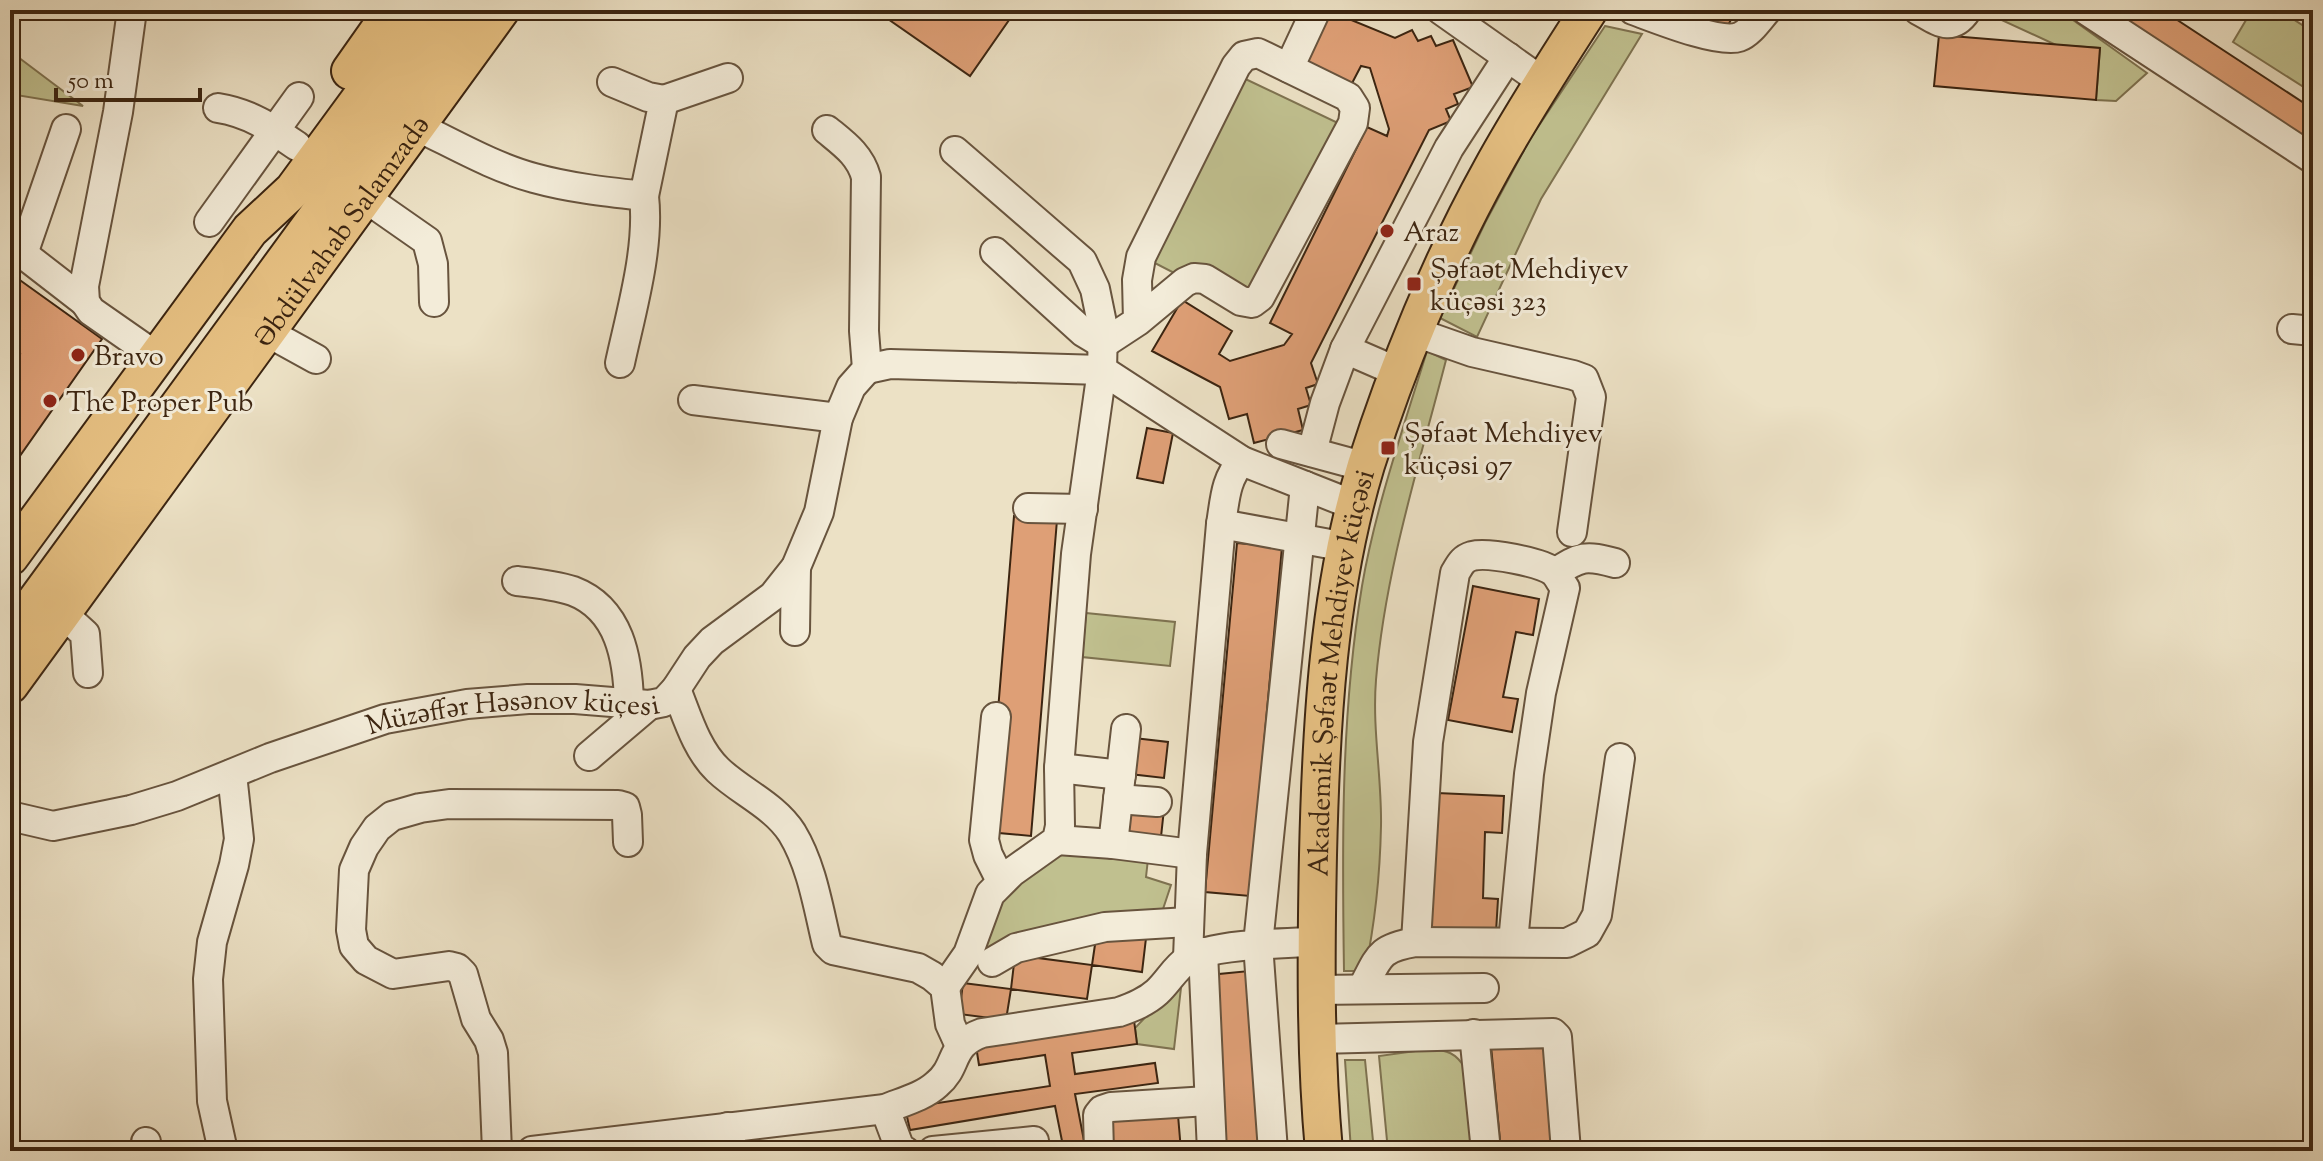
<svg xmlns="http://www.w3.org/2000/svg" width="2323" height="1161" font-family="'Sorts Mill Goudy',serif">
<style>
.green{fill:#c0c08f;stroke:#7e7250;stroke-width:2}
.building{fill:#de9f76;stroke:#3c2511;stroke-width:2}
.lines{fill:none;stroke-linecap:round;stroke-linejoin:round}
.minor-casing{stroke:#68543e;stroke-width:32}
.major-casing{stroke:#3c2511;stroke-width:40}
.minor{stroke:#f3ecd9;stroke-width:28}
.major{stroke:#e6c082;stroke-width:36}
.poi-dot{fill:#8f2418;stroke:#f3ecd9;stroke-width:3}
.labels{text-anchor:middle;stroke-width:6;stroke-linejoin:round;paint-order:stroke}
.street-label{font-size:28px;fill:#3c2511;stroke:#f3ecd9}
.poi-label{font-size:28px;fill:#3c2511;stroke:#f3ecd9;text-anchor:start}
</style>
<rect width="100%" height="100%" fill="#ece1c5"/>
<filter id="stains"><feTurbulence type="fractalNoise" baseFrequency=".0025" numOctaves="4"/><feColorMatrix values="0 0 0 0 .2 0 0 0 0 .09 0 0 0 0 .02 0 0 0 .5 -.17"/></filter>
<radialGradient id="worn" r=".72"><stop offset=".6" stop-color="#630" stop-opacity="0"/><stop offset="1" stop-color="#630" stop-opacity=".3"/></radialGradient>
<path class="green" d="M1983 10H2059L2147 73 2116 101 2096 100 2100 48 2056 45 1982 11Z
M2252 10H2279L2313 32V93L2233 42Z
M1605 26 1642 34 1541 199 1477 337 1440 318 1485 223 1530 139Z
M10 51 83 106 10 94Z
M1237 75 1340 124 1248 311 1147 259Z
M1427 351 1446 360C1419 465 1385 571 1376 680 1372 729 1382 778 1381 826 1380 875 1375 923 1365 971H1344C1342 842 1341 713 1362 586 1375 509 1404 426 1427 351Z
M1086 613 1175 622 1170 666 1082 657Z
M1071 836 1149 850 1146 877 1171 885 1157 927 967 961 991 886Z
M1182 979 1174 1049 1137 1044 1135 1028Z
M1430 1049C1447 1050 1456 1053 1465 1068L1473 1151H1388L1379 1056Z
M1345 1060H1365L1374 1151H1351Z"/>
<path class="building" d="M895 10H1016L970 76 888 19Z
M1327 10 1395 38 1412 30 1418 41 1431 36 1436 46 1453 40 1473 87 1454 94 1458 104 1446 109 1451 121 1429 130 1311 363 1318 384 1306 388 1311 405 1298 409 1303 430 1254 443 1247 414 1229 419 1220 387 1152 351 1182 300 1232 331 1219 354 1230 361 1284 345 1292 334 1270 323 1367 127 1387 136 1389 129 1370 68 1361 66 1349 89 1295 65Z
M1674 10H1736L1722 37 1673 12Z
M2099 10H2162L2313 109V151Z
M1939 35 2100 48 2096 100 1934 86Z
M10 273 102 339 10 470V368L20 354 10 347Z
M1147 428 1173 433 1163 483 1137 478Z
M1014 516 1057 520 1031 836 988 832Z
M1237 543 1282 547 1250 896 1205 892Z
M1473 586 1539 599 1533 635 1516 632 1503 697 1518 699 1512 732 1448 720Z
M1134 738 1168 742 1164 778 1130 774Z
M1437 793 1504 796 1502 833 1485 832 1483 898 1498 899 1496 932 1431 929Z
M1130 806 1164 809 1160 846 1125 841Z
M1097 931 1146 938 1142 972 1092 965Z
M1015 955 1092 965 1087 999 1011 989Z
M1249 971 1265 1151H1224L1209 975Z
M963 983 1011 989 1006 1020 959 1014Z
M1134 1020 1137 1044 1072 1053 1075 1074 1155 1063 1158 1083 1075 1094 1086 1151H1064L1055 1106 910 1130 905 1108 1050 1086 1045 1055 979 1065 976 1046Z
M1546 1040 1556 1151H1501L1491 1046Z
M1178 1115 1181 1151H1114L1111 1120Z"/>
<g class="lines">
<defs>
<g id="minor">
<path d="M132 10 118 112 84 286 85 302 91 311 157 357"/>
<path d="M1441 10 1543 82"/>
<path d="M1633 10C1655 18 1719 44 1739 37 1750 33 1759 19 1767 10"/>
<path d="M1918 10C1937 20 1951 34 1967 10"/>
<path d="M2086 10 2313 159"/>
<path d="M1289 68 1316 10"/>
<path d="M664 100 728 78"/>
<path d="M218 108C250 113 271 128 297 146"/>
<path d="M416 126C454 144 493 167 534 178 570 188 608 192 644 196L664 100 648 97 612 82"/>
<path d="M364 197 427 241 433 264 434 302"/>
<path d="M209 222 299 97"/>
<path d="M10 247 23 254 85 302"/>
<path d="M995 252 1083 332 1103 344 1138 321 1185 282 1194 278 1205 279 1241 301 1252 303 1260 297 1353 123 1355 108 1348 97 1258 53 1244 56 1236 66 1141 257 1137 280 1138 321"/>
<path d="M23 254 66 129"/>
<path d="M2292 329 2313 331"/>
<path d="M267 332 316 359"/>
<path d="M1415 332 1472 352 1573 375 1584 379 1591 397 1572 532"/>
<path d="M1345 349 1398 372"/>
<path d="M620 363C631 312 650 248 644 196"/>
<path d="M867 369 890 364 1102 370 1242 461 1356 506"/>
<path d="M693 400 838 418"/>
<path d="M1281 444 1366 467"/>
<path d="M1312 452 1325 403 1345 349 1449 148 1508 57"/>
<path d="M1028 508 1083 509"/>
<path d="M1221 524 1346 547"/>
<path d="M1555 573C1580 556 1586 555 1615 563"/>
<path d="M517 581C535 583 555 585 573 591 620 609 628 659 629 703"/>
<path d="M62 613 85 634 88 673"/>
<path d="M795 631 796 567"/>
<path d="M676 689C687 716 696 749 718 770 741 792 774 805 792 833 812 866 818 907 827 944L833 950 918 968 932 976 945 987 950 1024 960 1046"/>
<path d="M996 717 984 840 988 855 1001 881"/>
<path d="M589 756 649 705"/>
<path d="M1059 768 1121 775"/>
<path d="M1118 799 1157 802"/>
<path id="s1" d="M10 816 53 826 131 810 177 796 270 758 385 719 467 704 528 699H575L649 705 664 702 676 689 697 657 712 641 773 596 796 567 819 512 838 418 851 387 867 369 864 331 866 177C860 155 844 144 827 130"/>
<path d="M1057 840 1113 844 1192 854"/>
<path d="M1113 844 1126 729"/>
<path d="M1416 942 1428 742 1455 573C1460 565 1462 559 1472 556 1488 552 1541 562 1554 572 1558 576 1561 583 1565 588L1541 693 1529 774 1513 942"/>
<path d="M1203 952 1212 1151"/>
<path d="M1188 958 1192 854 1221 524C1225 500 1225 479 1242 461"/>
<path d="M992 962 1016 948 1105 927 1188 922"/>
<path d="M945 987 968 954 990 894 1012 872 1057 840 1060 826 1059 768 1076 554 1102 370 1103 328 1095 289 1082 261 955 151"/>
<path d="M1362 989C1379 957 1378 948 1416 942L1567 943 1587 933 1597 915 1620 758"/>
<path d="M1316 990 1484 988"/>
<path d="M1474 1034 1486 1151"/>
<path d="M1318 1039 1553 1033 1557 1037 1566 1151"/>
<path d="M885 1109 900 1149 905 1151"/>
<path d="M728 1127 733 1151"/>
<path d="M146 1142 147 1151"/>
<path d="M223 1151 212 1101 208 979 212 942 234 865 239 839 232 774"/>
<path d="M497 1151 493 1053 489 1040 476 1019 463 974 457 968 449 966 393 974 366 960 354 946 351 930 354 870 364 847 377 828 392 816 420 808 449 804 618 805 625 807 627 815 628 842"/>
<path d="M532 1151 885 1109C902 1102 923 1097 937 1084 959 1066 948 1045 982 1033L1119 1012C1133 1007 1146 1002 1157 992 1168 982 1175 968 1187 960 1208 944 1288 943 1316 942"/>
<path d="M933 1151 1034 1141"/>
<path d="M1099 1151 1098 1115 1102 1110 1111 1107 1208 1101"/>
<path d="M1273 1151 1258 944 1305 486"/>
</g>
<g id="major">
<path d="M350 71 393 10"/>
<path d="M10 557 250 230 293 190 425 10"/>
<path d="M10 636 468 10"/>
<path id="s2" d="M10 685 501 10"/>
<path id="s3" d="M1324 1151C1315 1053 1316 953 1318 855 1321 725 1328 590 1366 465 1397 367 1441 260 1491 170 1521 115 1555 63 1589 10"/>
</g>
</defs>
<use href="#minor" class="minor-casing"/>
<use href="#major" class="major-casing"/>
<use href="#minor" class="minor"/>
<use href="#major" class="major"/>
</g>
<g class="poi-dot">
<circle cx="1387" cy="231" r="8"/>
<rect x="1406" y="276" width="16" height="16" rx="4"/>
<circle cx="78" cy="355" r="8"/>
<circle cx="50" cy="401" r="8"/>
<rect x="1380" y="440" width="16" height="16" rx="4"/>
</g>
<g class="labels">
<g class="street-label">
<text dy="10" stroke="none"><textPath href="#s2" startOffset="562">Əbdülvahab Salamzadə</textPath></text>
<text dy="10" stroke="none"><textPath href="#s3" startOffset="480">Akademik Şəfaət Mehdiyev küçəsi</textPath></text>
<text dy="10" stroke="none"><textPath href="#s1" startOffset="522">Müzəffər Həsənov küçesi</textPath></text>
</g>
<g class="poi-label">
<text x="1403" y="241">Araz</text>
<text x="1430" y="278">Şəfaət Mehdiyev<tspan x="1430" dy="32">küçəsi 323</tspan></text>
<text x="94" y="365">Bravo</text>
<text x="66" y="411">The Proper Pub</text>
<text x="1404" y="442">Şəfaət Mehdiyev<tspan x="1404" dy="32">küçəsi 97</tspan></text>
</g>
</g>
<rect width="2323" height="1161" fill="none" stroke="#ece1c5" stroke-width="40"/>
<rect x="12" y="12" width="2299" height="1137" fill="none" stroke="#3c2511" stroke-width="4"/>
<rect x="20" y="20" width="2283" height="1121" fill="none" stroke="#3c2511" stroke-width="2"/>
<path d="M56 88v12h144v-12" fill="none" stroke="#3c2511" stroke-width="4"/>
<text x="68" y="88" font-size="24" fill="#3c2511" stroke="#f3ecd9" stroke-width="6" paint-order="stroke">50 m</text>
<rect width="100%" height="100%" filter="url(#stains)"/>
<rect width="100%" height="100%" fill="url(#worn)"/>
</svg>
